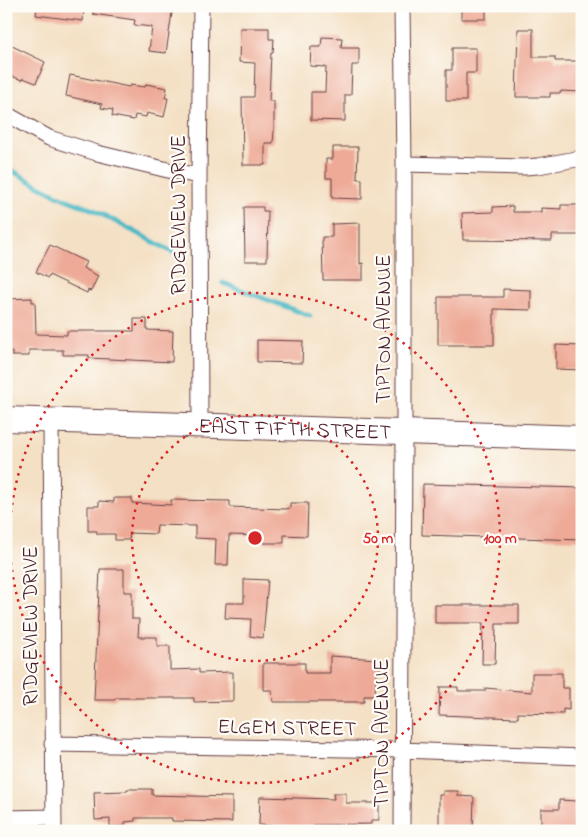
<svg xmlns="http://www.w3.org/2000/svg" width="588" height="837" font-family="'Indie Flower',sans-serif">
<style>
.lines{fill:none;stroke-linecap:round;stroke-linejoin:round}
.stream{stroke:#4ab8c4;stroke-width:5}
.building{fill:#eeaa97}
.street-casing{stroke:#643c42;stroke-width:17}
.primary-casing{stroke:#643c42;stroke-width:26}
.street{stroke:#fff;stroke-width:15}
.primary{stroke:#fff;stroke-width:24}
.ring{fill:none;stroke:#d62828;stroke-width:2.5;stroke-dasharray:2.5 5}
.labels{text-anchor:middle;stroke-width:4.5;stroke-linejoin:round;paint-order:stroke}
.street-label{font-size:21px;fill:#4a1f2b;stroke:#fdfcf7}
.centre{fill:#d62828;stroke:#fdfcf7;stroke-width:2.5}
.ring-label{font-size:15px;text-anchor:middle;font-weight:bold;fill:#d62828;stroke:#fdfcf7;stroke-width:4.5;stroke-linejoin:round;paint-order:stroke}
</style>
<rect width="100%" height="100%" fill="#fdfcf7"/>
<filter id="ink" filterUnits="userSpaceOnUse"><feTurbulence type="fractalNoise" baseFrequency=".02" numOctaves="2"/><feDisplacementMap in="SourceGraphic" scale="10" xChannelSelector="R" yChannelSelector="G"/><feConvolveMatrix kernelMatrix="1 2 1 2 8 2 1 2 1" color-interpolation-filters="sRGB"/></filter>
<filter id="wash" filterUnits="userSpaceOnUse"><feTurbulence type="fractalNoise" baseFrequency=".0096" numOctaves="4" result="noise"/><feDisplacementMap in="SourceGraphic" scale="20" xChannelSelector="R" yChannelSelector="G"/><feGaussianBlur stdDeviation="1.12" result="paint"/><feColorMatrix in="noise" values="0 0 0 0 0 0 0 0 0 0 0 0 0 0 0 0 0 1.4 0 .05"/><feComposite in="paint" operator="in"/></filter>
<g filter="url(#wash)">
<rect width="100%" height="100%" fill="#f4e0c4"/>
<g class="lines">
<path class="stream" d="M6 167 37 185 65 199 94 210 180 256
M223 283 310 316"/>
</g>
<g id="blocks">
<path class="building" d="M37 6H84L83 21 36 15Z
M94 6H173L166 53 149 51 152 27 134 25 135 20 93 14Z
M461 6H486V19H461Z
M240 28H269V39H274L273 53H271L269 101H274V131L273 143H265V165H243L242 97H254L255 63 239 62Z
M518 29H533V57H555V61H582V92L561 91V93H550V97H516Z
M322 37 342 38 341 48H359V65H352L351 95H345V121L311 120V92H325L326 67 310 66 311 47H321Z
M6 43 45 62 36 83 23 78 22 80 6 74Z
M452 48H476V73H466V101H446V70H452Z
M70 75 129 87 130 85 145 87 146 84 167 88 165 98H168L164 117 147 113 146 117 135 115 134 120 112 116 113 110 101 108 102 104 66 96Z
M333 147H358L357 179H362V199L332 198V178H326V159H333Z
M561 205H582V235H552V241L463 240 462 213 493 212V207L513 206V212H541V208L561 209Z
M244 207H263V211H268L267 261H245Z
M360 223V264L363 263V280H323L322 237H332V224Z
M50 245 86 262 83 268 98 276 91 291 88 290 87 293 49 275 48 278 36 272Z
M503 289 531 290V310L494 309V345H438V297H503Z
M32 298V302H35L36 334 67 335V331H134V319H147V330L173 331 172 362 89 358V355H63V350H29V356H12V352H6L7 299Z
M257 340 303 341 302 363 257 362Z
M556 345 582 346V370L556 369Z
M423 484 582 488V540L422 535Z
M114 498H132V503L171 505V500L230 501V507L286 509 290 508V503H308L307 536 284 535V543H264V536L229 535 228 565H215L216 539 195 538V526L157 525 156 534 130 533 129 540H115V534H97V531H88V506H99V501L114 502Z
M100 569H124V592H132V619H139L138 637H157V646H170V670L199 669V673L233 672V701L194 702V698H115V700H94Z
M244 579 268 580 263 638 250 636 251 619 225 618 226 603H244Z
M435 605H519V624H496L495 664H482L483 623H435Z
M330 656 380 659V673H376L375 696H364V702H273L272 690H263V663H305V673H330Z
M532 673H562V688H569V710L563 709V714L518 713V718L439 715 440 687H458V691H485V688L532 692Z
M127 789H152V795L232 797V822L172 821V818H135V821L125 822V826L110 827V819L95 820 94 792 127 791Z
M443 791H458V796L474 797 473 831H439V795H443Z
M333 793H346V803H379V820H371V824L314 825V828L293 827V831H277V826L259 825 260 797 334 799Z
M559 800 577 801V831H541V809H559Z"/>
</g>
</g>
<g filter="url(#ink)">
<use href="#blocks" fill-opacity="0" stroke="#643c42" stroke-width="1"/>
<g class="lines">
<defs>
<path id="street" d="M6 114 49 138 97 153 168 170 199 176
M404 164 525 167 538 166 582 158
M51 421 54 831
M200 425 199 176 201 6
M52 744 402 750 582 757
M6 818 54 817
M402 831 404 432V164L402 6"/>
<g id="primary">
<path id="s1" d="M6 419 582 438"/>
</g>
</defs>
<use href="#street" class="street-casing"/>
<use href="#primary" class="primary-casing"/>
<use href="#street" class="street"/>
<use href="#primary" class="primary"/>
</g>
</g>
<g class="ring">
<circle cx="255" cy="538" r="123"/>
<circle cx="255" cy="538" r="245"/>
</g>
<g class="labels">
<g class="street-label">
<text transform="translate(178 215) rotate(-90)" y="7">RIDGEVIEW DRIVE</text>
<text transform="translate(383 329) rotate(-90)" y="7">TIPTON AVENUE</text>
<text dy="7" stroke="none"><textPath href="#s1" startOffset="289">EAST FIFTH STREET</textPath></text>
<text transform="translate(30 626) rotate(-90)" y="7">RIDGEVIEW DRIVE</text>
<text transform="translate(287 727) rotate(1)" y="7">ELGEM STREET</text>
<text transform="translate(381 733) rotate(-90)" y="7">TIPTON AVENUE</text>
</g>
</g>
<circle cx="255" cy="538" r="8" class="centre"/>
<g class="ring-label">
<text x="378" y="543">50 m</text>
<text x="500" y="543">100 m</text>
</g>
<rect width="588" height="837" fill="none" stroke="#fdfcf7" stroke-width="25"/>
</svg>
